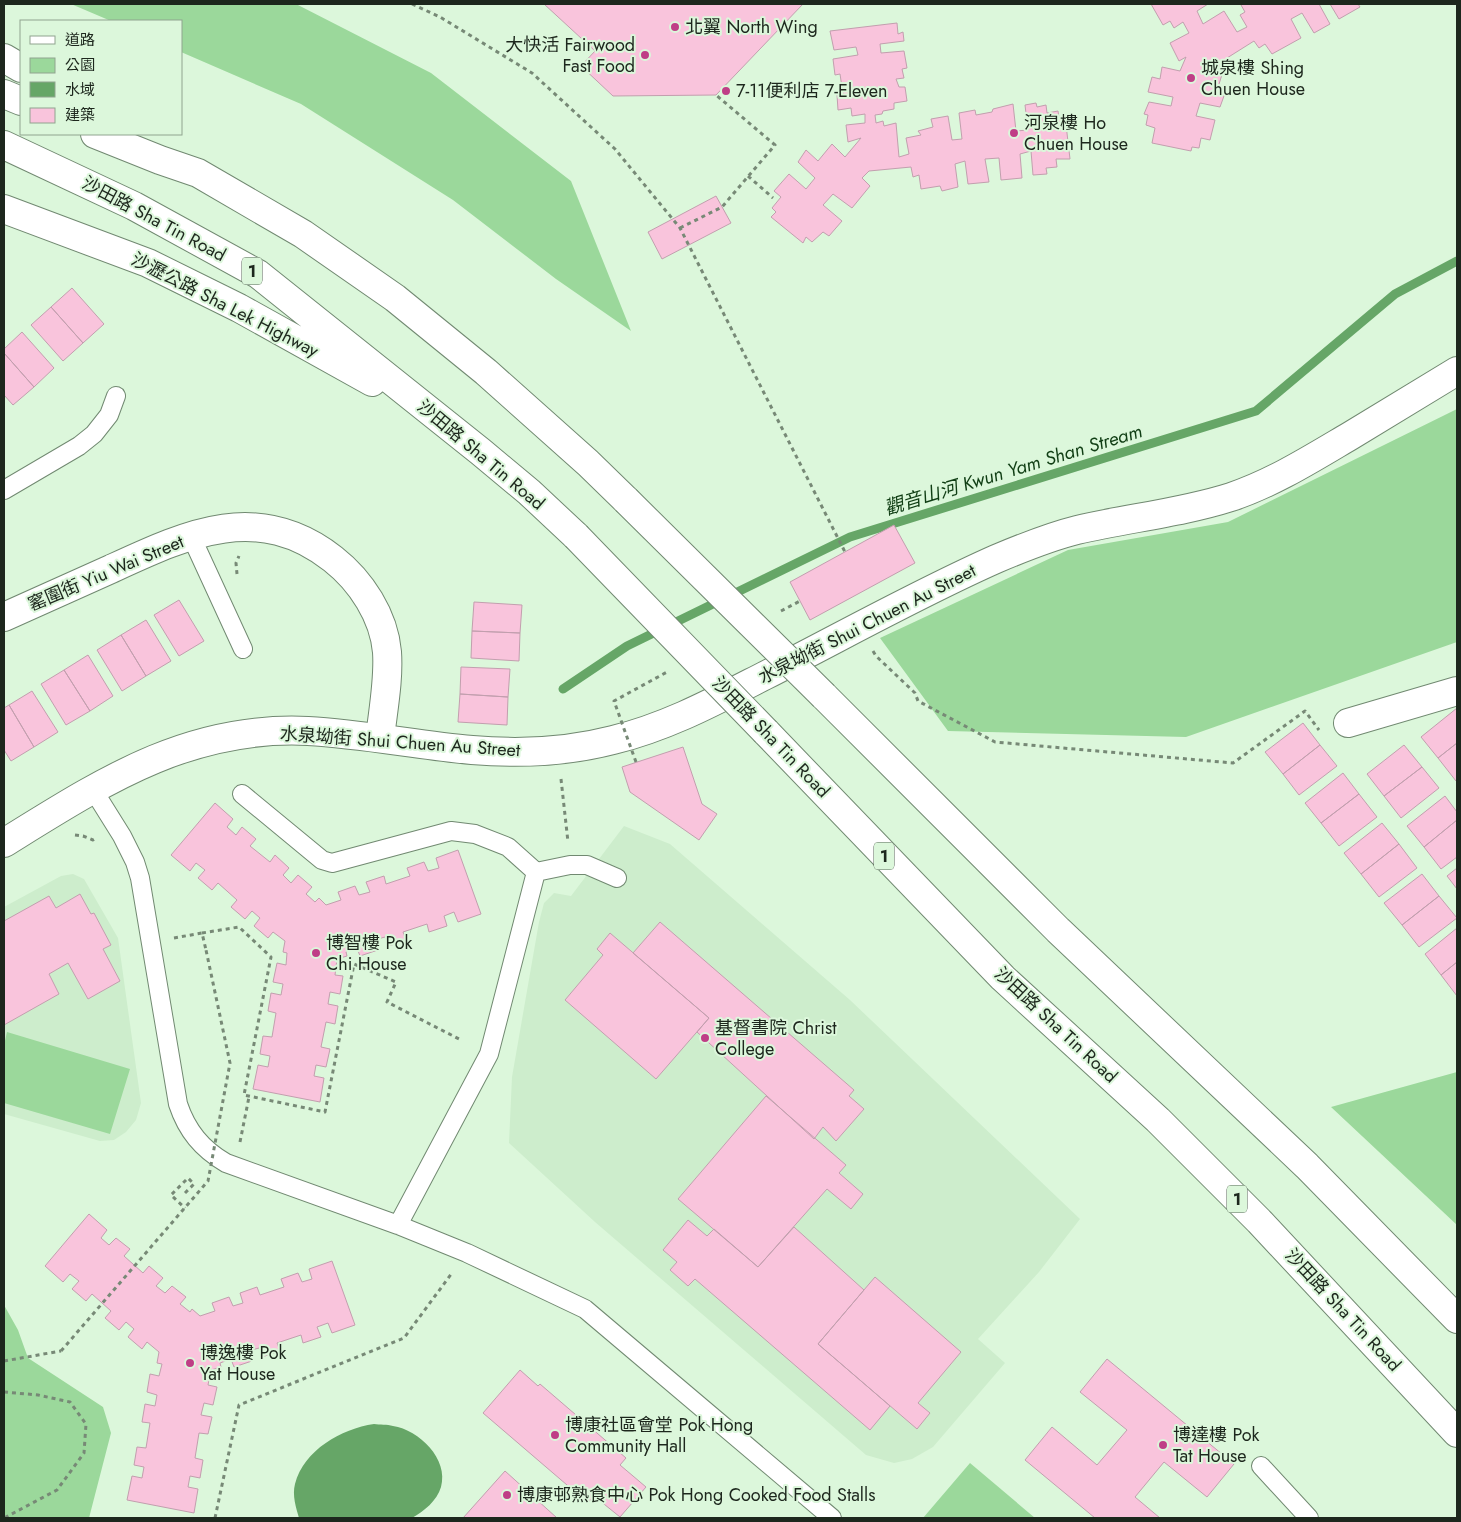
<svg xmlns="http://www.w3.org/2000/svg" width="1461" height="1522" font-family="Jost,'Noto Sans TC',sans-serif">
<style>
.built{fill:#cdedcc}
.green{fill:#9bd89b}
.water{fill:#66a667}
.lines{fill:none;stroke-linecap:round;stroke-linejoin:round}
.stream{stroke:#66a667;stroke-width:9}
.building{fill:#f9c4dc;stroke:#c29fae}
.lane-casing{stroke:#718971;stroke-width:20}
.street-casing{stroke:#718971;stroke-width:30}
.secondary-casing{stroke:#718971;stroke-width:30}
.highway-casing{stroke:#718971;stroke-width:30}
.path{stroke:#778976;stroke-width:3;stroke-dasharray:4 4;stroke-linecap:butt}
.lane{stroke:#fff;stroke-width:18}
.street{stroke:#fff;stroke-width:28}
.secondary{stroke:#fff;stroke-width:28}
.highway{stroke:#fff;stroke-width:28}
.highway-bridge-casing{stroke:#718971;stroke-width:30;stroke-linecap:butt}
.path-bridge{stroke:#778976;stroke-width:3;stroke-dasharray:4 4;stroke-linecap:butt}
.highway-bridge{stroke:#fff;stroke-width:28}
.poi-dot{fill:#bf3e86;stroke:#dcf7db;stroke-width:2}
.labels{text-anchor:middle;stroke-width:4;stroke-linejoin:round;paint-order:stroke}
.shield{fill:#dcf7db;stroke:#566556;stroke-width:1}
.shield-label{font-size:16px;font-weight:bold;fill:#1d271d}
.poi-label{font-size:18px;fill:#1d271d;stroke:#dcf7db;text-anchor:start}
.street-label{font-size:18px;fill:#1d271d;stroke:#dcf7db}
.water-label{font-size:19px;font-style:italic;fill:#103e14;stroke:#dcf7db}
</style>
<rect width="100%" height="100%" fill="#dcf7db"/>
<path class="built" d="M624 826 670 844 850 1000 1080 1219 1039 1272 978 1339 1005 1363 933 1447 912 1459 894 1463 866 1455 595 1222 509 1143 512 1077 539 922 544 903 554 893 571 896Z
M73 874 84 879 118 938 141 1103 136 1120 126 1132 114 1140 100 1141 4 1114V907L61 876Z"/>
<path class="green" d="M71 4H296L431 73 571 181 631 331 556 279 453 200 301 104 181 52V21H111Z
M1457 409V642L1186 737 948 731 880 638 1068 550 1228 522Z
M7 1032 130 1069 110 1134 4 1103V1045Z
M1457 1072V1225L1331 1107Z
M4 1305 18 1330 28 1358 103 1407 111 1433 89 1518H4Z
M970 1463 1035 1518H923Z"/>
<path class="water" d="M374 1424C380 1425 387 1424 393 1426 419 1430 449 1459 441 1487 437 1501 424 1511 412 1518H299C296 1508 292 1495 295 1484 304 1450 341 1429 374 1424Z"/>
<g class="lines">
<path class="stream" d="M563 689 627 646 850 537 1256 411 1395 294 1457 261"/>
</g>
<path class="building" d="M544 4H803L716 95 613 96 581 66 595 51Z
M1151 4H1208L1197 11 1203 24 1224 11 1237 32 1247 27 1240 15 1245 12 1241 5 1243 4H1319L1330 24 1314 33 1302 13 1291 19 1301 38 1272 54 1265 44 1259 48 1254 41 1227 58 1216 94 1224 96 1220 107 1200 103 1196 116 1215 120 1210 140 1201 138 1199 148 1192 147 1191 151 1152 143 1155 128 1146 125 1148 115 1144 114 1149 102 1171 106 1173 97 1148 92 1152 77 1160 79 1162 67 1180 71 1186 57 1179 61 1170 43 1189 33 1183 22 1174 28 1170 21 1163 25Z
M1330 4H1358L1360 7 1339 19Z
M897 23 898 34 903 32 904 41 880 44 881 53 904 51 907 68 902 69 904 78 896 79 899 87H905L907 101 894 103V109L883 111 882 114 875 115 876 123 883 121 884 126 896 123 899 157 909 154 906 138 921 135 918 131 933 127 931 119 948 116 952 140 962 139 959 113 975 110 976 115 992 112 993 109 1013 104 1016 131 1028 130 1025 105 1036 103 1037 107 1046 105 1047 113 1058 111 1059 118 1065 116 1070 159H1056L1057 167 1046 168 1047 174 1033 175 1031 151 1020 154 1022 178 1001 180 999 158 985 159 989 182 968 184 965 161 955 164 958 187 942 191 940 186 921 189 919 175 913 177 911 167 869 171 862 178 870 186 852 208 833 194 823 205 842 221 829 236 823 232 812 242 806 237 803 243 771 217 776 212 772 208 781 197 774 191 789 174 806 189 815 178 798 162 806 150 818 161 832 144 845 157 861 138 848 142 846 125 865 123V114L852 116 851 108 838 110 837 95 843 94 840 74 835 75 833 59 858 55 856 47 834 50 830 31Z
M716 196 731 223 662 259 648 232Z
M72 288 104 324 83 343 51 307Z
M51 307 83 343 63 361 31 325Z
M22 332 54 368 34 387 4 353V349Z
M4 353 34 387 13 405 4 395Z
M894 525 915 563 810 620 790 582Z
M179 600 204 641 179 656 154 615Z
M474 602 522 605 520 633 472 631Z
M146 620 171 661 146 676 121 635Z
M472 631 520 633 519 661 471 658Z
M121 635 146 676 122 691 97 650Z
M88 655 113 696 90 711 64 670Z
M461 667 510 669 508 697 460 694Z
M64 670 90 711 66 725 41 684Z
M32 691 58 732 34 747 9 705Z
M460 694 508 697 507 725 458 722Z
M9 705 34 747 11 761 4 750V708Z
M1457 708V743L1438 758 1421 737Z
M1303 723 1320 745 1283 774 1265 752Z
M1457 743V780L1456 781 1438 758Z
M1320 745 1337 766 1299 795 1283 774Z
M1404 745 1422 767 1384 796 1367 774Z
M683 747 702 804 717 814 699 840 630 792 622 767Z
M1422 767 1439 788 1401 818 1384 796Z
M1343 773 1359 794 1321 823 1305 803Z
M1359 794 1377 817 1339 846 1321 823Z
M1445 796 1457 812V820L1424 847 1407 826Z
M215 803 233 819 227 827 236 835 242 827 256 839 250 846 270 862 275 855 289 868 283 875 291 883 298 875 312 887 306 894 315 902 319 898 326 905 341 900 338 892 355 886 359 895 370 892 366 882 384 876 386 884 410 876 407 868 424 862 428 871 439 868 436 858 458 850 481 914 458 922 454 912 444 916 447 926 429 932 427 924 403 932 406 940 389 946 385 937 374 940 378 950 360 956 357 948 346 952 347 956 337 959 335 975 343 976 340 994 330 992 328 1004 338 1006 335 1024 326 1022 321 1047 330 1049 326 1067 316 1065 314 1076 324 1078 320 1102 253 1089 258 1065 268 1067 270 1056 260 1054 263 1036 272 1037 276 1013 268 1011 271 993 281 995 283 984 273 982 277 963 286 965 287 953 283 952 285 941 273 932 268 938 254 926 260 918 252 911 245 919 231 907 237 900 218 883 212 890 198 878 205 870 196 863 190 871 171 855Z
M1457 820V857L1441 869 1424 847Z
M1382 823 1399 844 1361 874 1344 853Z
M1399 844 1417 868 1379 897 1361 874Z
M1457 868V889L1447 876Z
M1422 874 1439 896 1402 925 1384 903Z
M80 894 91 914 94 913 111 945 103 949 120 981 88 999 68 963 49 974 59 994 4 1025V921L49 896 56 908Z
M1439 896 1457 918 1419 947 1402 925Z
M660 922 854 1090 849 1096 864 1109 836 1141 823 1127 814 1139 697 1032 709 1018 633 953Z
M1457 928V962L1441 975 1425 954Z
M610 933 709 1018 656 1079 565 1000 603 955 597 949Z
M1457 962V996L1441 975Z
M766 1096 846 1165 839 1173 863 1194 851 1209 827 1189 758 1267 678 1199Z
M89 1214 107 1230 101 1238 109 1245 116 1238 130 1249 124 1256 143 1273 149 1266 163 1278 156 1286 165 1293 172 1286 186 1297 180 1304 190 1312 192 1309 200 1316 215 1311 212 1303 229 1297 233 1306 243 1303 240 1293 257 1287 260 1295 284 1287 281 1279 298 1273 302 1282 312 1279 309 1269 332 1261 355 1325 332 1333 328 1323 317 1327 321 1337 303 1343 301 1335 277 1343 280 1351 262 1357 259 1348 248 1351 252 1361 234 1367 231 1359 220 1363 221 1367 211 1370 208 1385 217 1387 213 1405 204 1403 201 1415 212 1417 208 1434 199 1433 195 1458 203 1460 200 1478 190 1476 188 1487 198 1489 194 1513 127 1500 132 1476 142 1478 144 1467 134 1465 137 1447 146 1448 150 1423 142 1422 145 1404 155 1406 157 1395 147 1392 150 1374 159 1376 162 1364 157 1363 159 1352 147 1342 142 1349 128 1337 134 1329 126 1322 119 1330 105 1318 111 1311 92 1294 86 1301 72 1289 79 1281 70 1274 63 1282 45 1266Z
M688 1220 707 1236 714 1229 758 1267 794 1227 864 1290 818 1344 890 1406 870 1430 695 1279 688 1286 670 1270 677 1262 663 1250Z
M875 1277 961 1352 918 1403 930 1413 917 1429 818 1344Z
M1107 1359 1234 1464 1207 1497 1164 1462 1135 1497 1160 1518H1095L1025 1460 1052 1427 1097 1465 1127 1430 1080 1392Z
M520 1370 538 1386 540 1384 626 1458 620 1465 646 1487 620 1517 594 1496 588 1503 483 1413Z
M505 1471 557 1518H463Z"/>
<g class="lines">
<defs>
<path id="lane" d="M4 490 79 446 94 434 109 415 116 396
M191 536 243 649
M92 788 122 836 135 862 140 878 178 1104C187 1131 202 1149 226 1163L398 1225 467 1253 585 1309 832 1518
M242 794 322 860 332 863 451 831 475 834 508 847 536 872 489 1054 398 1225
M536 872 570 865H587L617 878
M1261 1466 1309 1518"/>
<path id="street" d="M4 617C39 601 75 585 111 569 187 534 258 500 333 559 361 581 384 616 387 652 389 680 383 710 380 738
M1348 723 1457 691"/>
<path id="secondary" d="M4 843C101 783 188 725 308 731 363 734 417 745 472 750 519 754 567 752 613 740 667 727 715 701 764 676 841 637 917 594 996 559 1022 548 1049 537 1077 530 1128 518 1181 513 1231 497 1273 483 1311 459 1350 436 1385 415 1421 393 1457 371"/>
<path id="highway" d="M4 58 21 68
M4 94 21 101
M95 134 160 160 198 173 303 234 395 298 486 372 588 463 626 500
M4 145 134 206 258 274 481 452 529 492 576 536
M4 209 148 263 239 308 372 382
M824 696 1058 930 1307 1166 1457 1319
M766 732 1003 978 1158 1120 1259 1221 1457 1433"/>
</defs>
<use href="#lane" class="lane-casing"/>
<use href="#street" class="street-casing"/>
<use href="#secondary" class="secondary-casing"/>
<use href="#highway" class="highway-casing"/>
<path class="path" d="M412 4 440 17 532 73 615 149 680 228 845 552
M748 176 773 198
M680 228 722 207 775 145 716 95
M237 574 236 563 239 556
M873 651 876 656 915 693 918 701 995 742 1233 763 1305 711 1319 730
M561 779 568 842
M75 835 83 836 93 840 95 839
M202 933 239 927 271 957 244 1095 325 1112 354 964 396 982 387 1002 461 1040
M174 938 202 933 206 950
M240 1142 249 1097
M185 1193 194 1184 188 1178 171 1195 185 1208
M4 1361 61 1351
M4 1392 38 1395 70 1402 86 1424 84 1453 57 1490 4 1518
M215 1518 239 1405 404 1338 452 1273"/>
<use href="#lane" class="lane"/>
<use href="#street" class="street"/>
<use href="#secondary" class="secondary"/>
<use href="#highway" class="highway"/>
<defs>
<path id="highway-bridge" d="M626 500 824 696
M576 536 766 732"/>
</defs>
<use href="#highway-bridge" class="highway-bridge-casing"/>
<path class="path-bridge" d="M781 611 800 601
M636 762 614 701 667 672
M61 1351 208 1181 230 1063 206 950"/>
<use href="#highway-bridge" class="highway-bridge"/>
</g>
<g class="poi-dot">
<circle cx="675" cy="27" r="5"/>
<circle cx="645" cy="55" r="5"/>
<circle cx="1191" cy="78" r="5"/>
<circle cx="726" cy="91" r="5"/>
<circle cx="1014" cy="133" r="5"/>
<circle cx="316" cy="953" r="5"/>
<circle cx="705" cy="1038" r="5"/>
<circle cx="190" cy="1363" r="5"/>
<circle cx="555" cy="1435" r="5"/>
<circle cx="1163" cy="1445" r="5"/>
<circle cx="507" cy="1495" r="5"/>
</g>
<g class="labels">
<g class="shield">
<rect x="242" y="257.5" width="20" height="27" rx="4"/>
<rect x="874" y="842.5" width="20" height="27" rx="4"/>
<rect x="1227" y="1185.5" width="20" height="27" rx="4"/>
</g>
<g class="shield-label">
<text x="252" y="277">1</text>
<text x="884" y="862">1</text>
<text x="1237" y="1205">1</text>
</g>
<g class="poi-label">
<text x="685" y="33">北翼 North Wing</text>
<text x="635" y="51" text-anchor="end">大快活 Fairwood<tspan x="635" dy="21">Fast Food</tspan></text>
<text x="1201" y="74">城泉樓 Shing<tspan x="1201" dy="21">Chuen House</tspan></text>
<text x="736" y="97">7-11便利店 7-Eleven</text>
<text x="1024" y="129">河泉樓 Ho<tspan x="1024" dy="21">Chuen House</tspan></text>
<text x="326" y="949">博智樓 Pok<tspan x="326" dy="21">Chi House</tspan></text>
<text x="715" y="1034">基督書院 Christ<tspan x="715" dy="21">College</tspan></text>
<text x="200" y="1359">博逸樓 Pok<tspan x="200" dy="21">Yat House</tspan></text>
<text x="565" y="1431">博康社區會堂 Pok Hong<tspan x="565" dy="21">Community Hall</tspan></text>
<text x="1173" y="1441">博達樓 Pok<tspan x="1173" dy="21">Tat House</tspan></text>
<text x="517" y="1501">博康邨熟食中心 Pok Hong Cooked Food Stalls</text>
</g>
<g class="street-label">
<text transform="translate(154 219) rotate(28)" y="6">沙田路 Sha Tin Road</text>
<text transform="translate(225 305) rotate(27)" y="6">沙瀝公路 Sha Lek Highway</text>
<text transform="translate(481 455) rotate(40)" y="6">沙田路 Sha Tin Road</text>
<text transform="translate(106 573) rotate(-23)" y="6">窰圍街 Yiu Wai Street</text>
<text transform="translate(867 624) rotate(-27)" y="6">水泉坳街 Shui Chuen Au Street</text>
<text transform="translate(771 737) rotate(46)" y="6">沙田路 Sha Tin Road</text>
<text transform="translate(400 742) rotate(4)" y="6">水泉坳街 Shui Chuen Au Street</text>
<text transform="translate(1056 1025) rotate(43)" y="6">沙田路 Sha Tin Road</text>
<text transform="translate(1343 1310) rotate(47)" y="6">沙田路 Sha Tin Road</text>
</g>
<g class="water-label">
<text transform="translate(1013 469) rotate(-17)" y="7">觀音山河 Kwun Yam Shan Stream</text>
</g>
</g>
<rect width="1461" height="1522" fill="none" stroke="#1d271d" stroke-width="10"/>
<rect x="20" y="20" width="162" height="115" fill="#dcf7db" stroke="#90a48f"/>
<rect x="30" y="36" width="25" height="8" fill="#ffffff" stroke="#90a48f"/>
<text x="65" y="45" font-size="15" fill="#1d271d">道路</text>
<rect x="30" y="58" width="25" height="15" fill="#9bd89b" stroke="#90a48f"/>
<text x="65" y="70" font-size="15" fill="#1d271d">公園</text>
<rect x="30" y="82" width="25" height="15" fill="#66a667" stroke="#90a48f"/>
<text x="65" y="95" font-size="15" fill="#1d271d">水域</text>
<rect x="30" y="108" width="25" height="15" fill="#f9c4dc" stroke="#90a48f"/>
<text x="65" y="120" font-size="15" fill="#1d271d">建築</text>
</svg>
